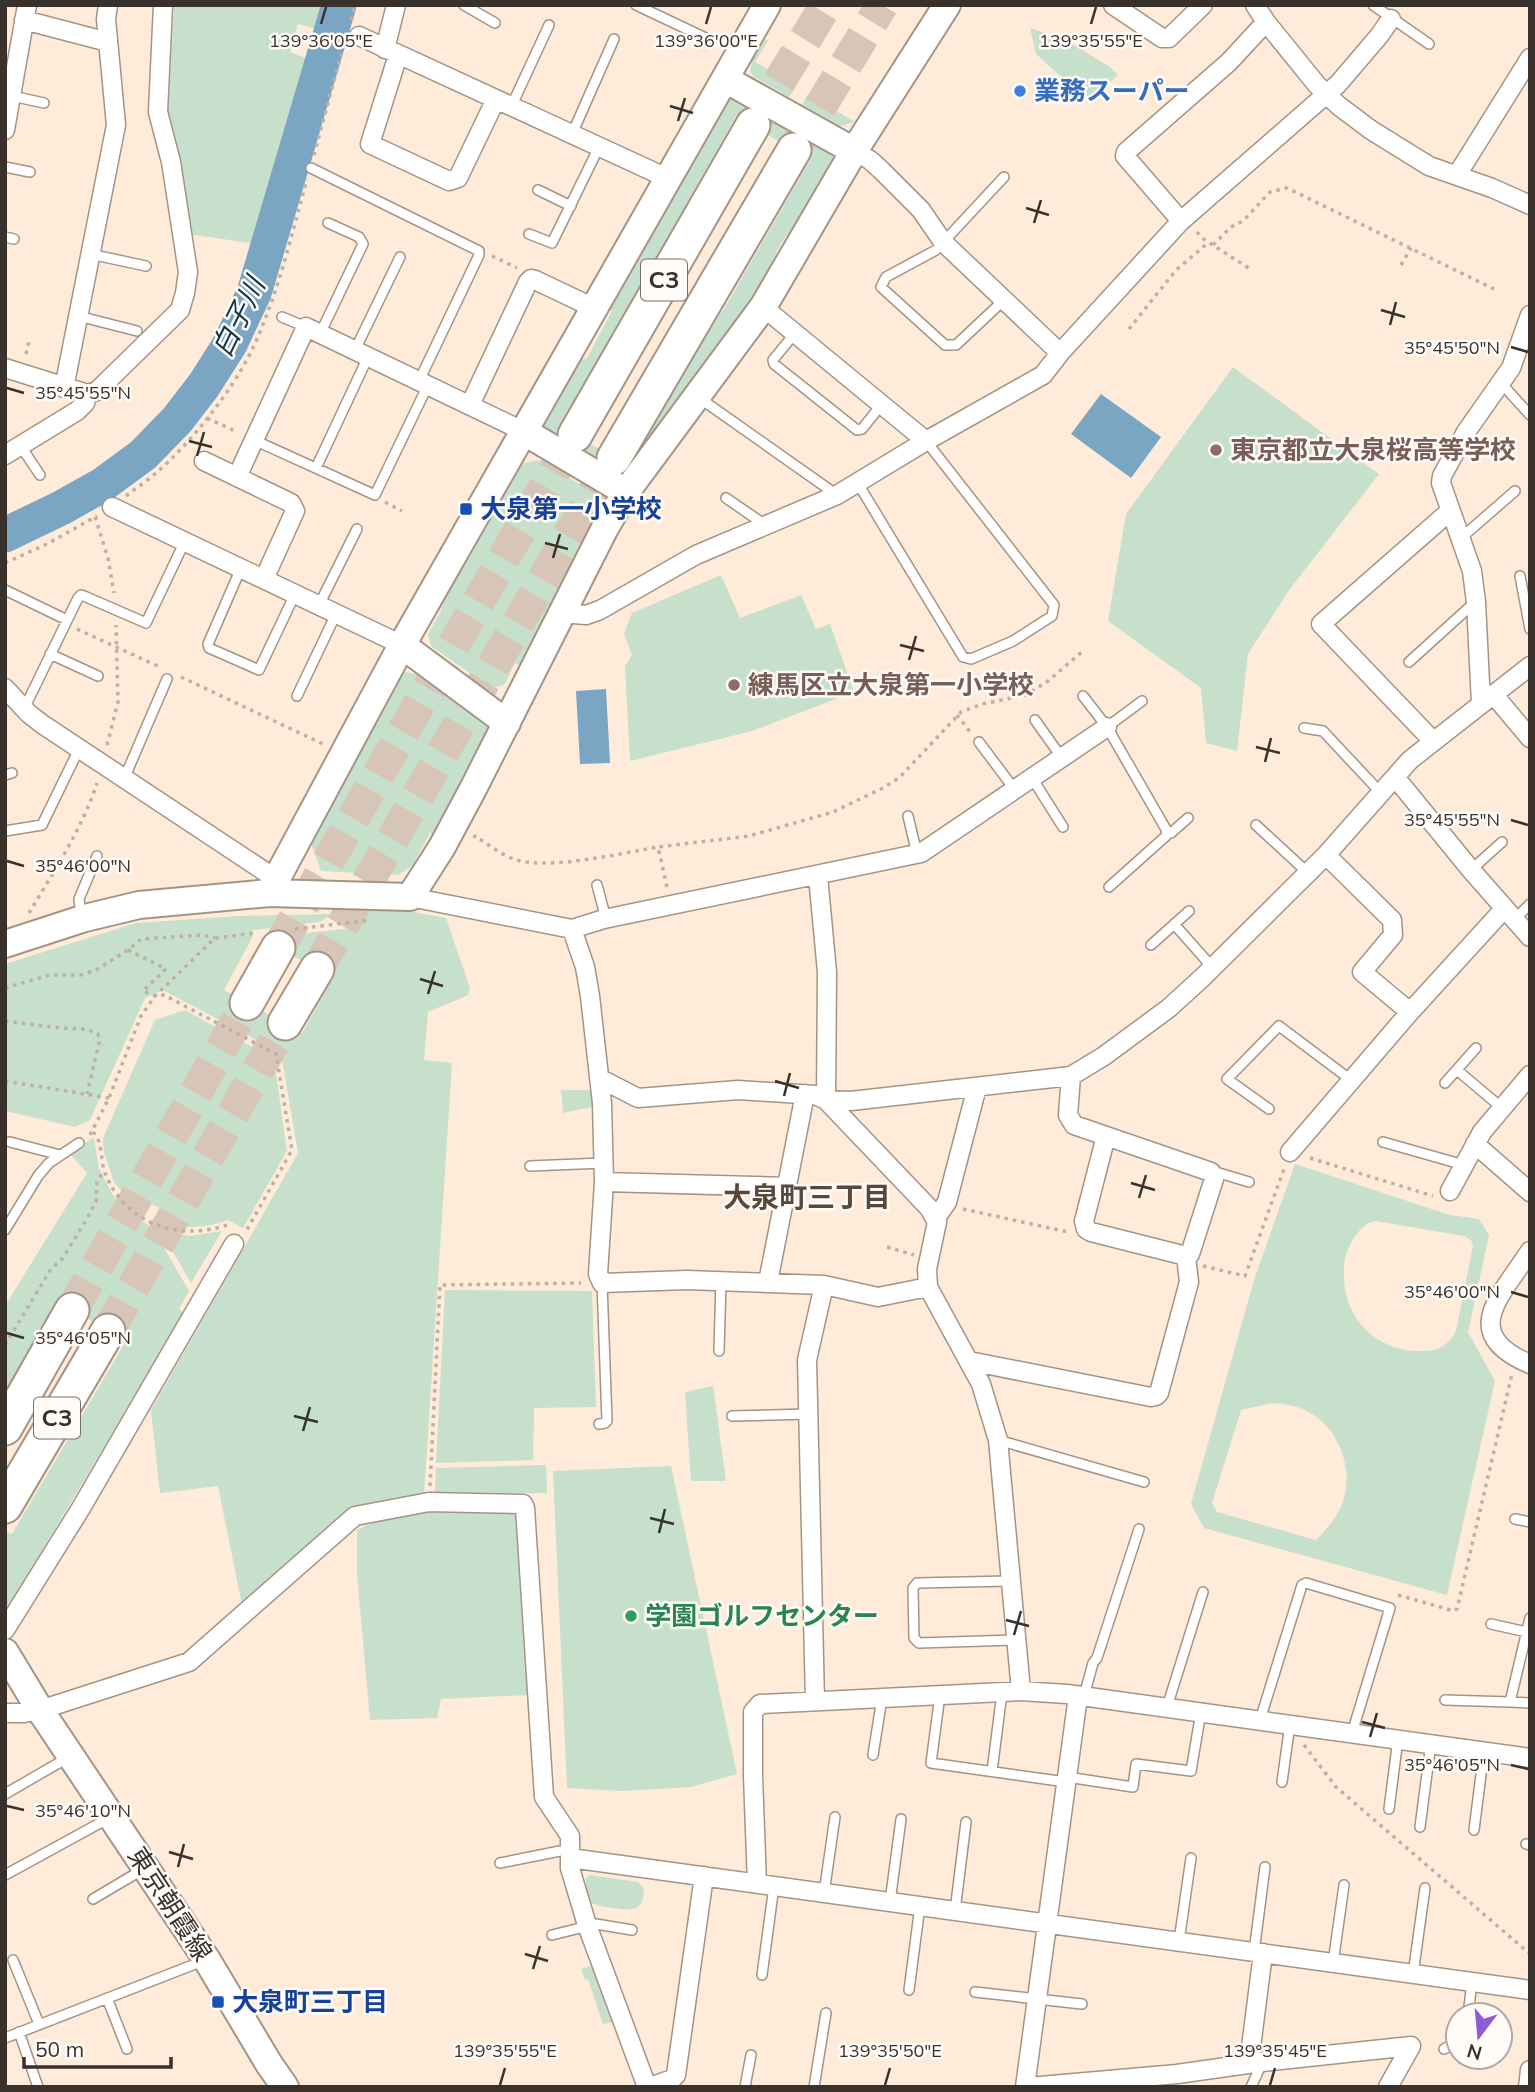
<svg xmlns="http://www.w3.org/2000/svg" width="1535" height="2092" font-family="Mulish,'Noto Sans JP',sans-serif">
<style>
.green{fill:#c6e0cb;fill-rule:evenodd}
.water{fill:#7aa5c3}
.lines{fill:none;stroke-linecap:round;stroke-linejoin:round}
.river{stroke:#7aa5c3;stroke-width:35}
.highway-tunnel{stroke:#d7c6b7;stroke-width:33;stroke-dasharray:33 17;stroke-linecap:butt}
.lane-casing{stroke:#a59484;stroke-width:12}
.street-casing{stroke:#a59484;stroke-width:21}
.secondary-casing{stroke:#a59484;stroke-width:30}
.highway-casing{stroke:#a59484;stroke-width:37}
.path{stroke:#bfb0a2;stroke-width:3.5;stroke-dasharray:3.5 5;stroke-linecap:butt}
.lane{stroke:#fff;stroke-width:9}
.street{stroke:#fff;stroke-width:18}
.secondary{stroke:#fff;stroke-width:26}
.highway{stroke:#fff;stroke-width:33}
.ticks{fill:none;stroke:#39312b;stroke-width:2.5}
.shop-dot{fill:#3f7fe0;stroke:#fffbf8;stroke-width:2.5}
.education-dot{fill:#8d6e63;stroke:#fffbf8;stroke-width:2.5}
.transit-dot{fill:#1a4fb4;stroke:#fffbf8;stroke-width:2.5}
.leisure-dot{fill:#2e9e5b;stroke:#fffbf8;stroke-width:2.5}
.labels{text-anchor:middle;stroke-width:5;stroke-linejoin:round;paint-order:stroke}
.shield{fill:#fffbf8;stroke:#746e68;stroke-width:2}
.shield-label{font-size:24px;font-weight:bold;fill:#39312b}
.shop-label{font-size:26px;font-weight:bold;fill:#366cbe;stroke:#fffbf8;text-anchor:start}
.education-label{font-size:26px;font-weight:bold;fill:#785e54;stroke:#fffbf8;text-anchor:start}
.transit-label{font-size:26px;font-weight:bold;fill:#164399;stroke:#fffbf8;text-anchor:start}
.leisure-label{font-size:26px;font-weight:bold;fill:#27864d;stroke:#fffbf8;text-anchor:start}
.street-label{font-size:26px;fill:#39312b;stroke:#fffbf8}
.water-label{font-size:28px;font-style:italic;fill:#11354b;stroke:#fffbf8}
.neighbourhood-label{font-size:28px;font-weight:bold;fill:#57483a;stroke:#fffbf8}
.ticks-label{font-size:18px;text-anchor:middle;fill:#39312b;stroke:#fffbf8;stroke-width:5;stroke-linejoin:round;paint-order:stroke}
</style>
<rect width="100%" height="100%" fill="#feebda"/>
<path class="green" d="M174 5H324L317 29 298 24 290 52 308 59 256 244 189 234 168 109Z
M1030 28 1069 42 1110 67 1118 75 1089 102 1036 54Z
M765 39 768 41 755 62 796 86 789 97 753 76 750 71 752 61Z
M808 94 855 122 840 126 802 105Z
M734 97 829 151 835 161 795 238 787 234 776 252 781 263 627 472 620 474 545 433 539 424 572 363 587 358 612 311 606 306 728 98ZM736 116 810 160 725 307 624 463 561 427Z
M1233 367 1379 474 1289 590 1248 654 1237 751 1206 743 1201 688 1108 621 1126 514Z
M538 460 595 493 598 510 585 531 590 535 523 667 515 663 504 685 491 688 431 646 428 634 442 609 434 604 521 464Z
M721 575 740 618 801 595 816 629 830 624 854 692 752 731 630 761 625 666 632 655 624 634 632 613Z
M402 672 419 674 482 719 486 723 489 733 437 835 430 833 412 866 398 875 321 871 310 840Z
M381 906 446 918 470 988 468 995 428 1012 424 1060 452 1063 424 1495 351 1508 242 1605 218 1486 160 1493 151 1410 298 1153 281 1053 163 990 145 998 90 1120 75 1127 5 1111V964L136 923 239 916 329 914V916L320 922 253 930 251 934 253 936 224 990 302 1033 333 978 261 938 354 928 368 908Z
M185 1010 274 1059 287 1151 243 1228 228 1220C204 1229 182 1229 157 1221L154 1219 160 1208 151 1204 145 1214 133 1205 114 1182 104 1153 103 1138 155 1020Z
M561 1090H595L596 1106 563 1113Z
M92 1138 94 1139 99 1168 112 1194 131 1215 152 1227 189 1291 179 1309 184 1313 9 1606 5 1604V1531L12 1534 126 1341 63 1304 5 1401V1306L87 1173 71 1155Z
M1295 1164 1450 1215 1479 1219 1489 1235 1468 1332 1495 1381 1447 1595 1204 1528 1191 1504 1254 1280ZM1376 1221 1464 1236 1471 1240 1473 1246 1456 1331C1448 1346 1438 1351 1421 1351 1376 1352 1342 1317 1344 1272 1344 1263 1345 1254 1350 1245 1355 1235 1364 1222 1376 1221ZM1272 1403C1283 1404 1294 1405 1305 1410 1340 1426 1357 1474 1340 1509 1334 1521 1325 1531 1316 1540L1217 1512 1212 1503 1241 1410Z
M161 1231 190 1236 222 1231 191 1283Z
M445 1290 592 1291 596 1407 534 1408 533 1460 436 1463Z
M713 1386 726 1481H691L685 1392Z
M546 1465 547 1493 435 1494 436 1468Z
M671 1466 737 1774 691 1787 623 1791 567 1788 553 1471Z
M516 1510 529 1695 441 1699 437 1718 370 1720 357 1574V1530C401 1506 467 1512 516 1510Z
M590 1875 638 1882 644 1888C644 1911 633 1911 614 1908 606 1907 598 1906 591 1903 586 1895 586 1888 586 1878Z
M594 1965 616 2021 603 2024 588 1979 585 1980 581 1969Z"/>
<path class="water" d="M1101 394 1161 437 1131 478 1071 434Z
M606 689 610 763 580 764 576 691Z"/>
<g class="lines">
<path class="river" d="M5 535 61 508 102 485 143 455 177 420 204 385 230 344 254 293 339 5"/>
<path class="highway-tunnel" d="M753 125 826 5
M794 150 882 5
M278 948 575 435
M317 969 614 458
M72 1310 247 1003
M108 1331 285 1023"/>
<defs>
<path id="lane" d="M464 5 495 23
M636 5 710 40
M1373 5 1429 44
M12 96 44 103
M511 107 549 25
M572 134 614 39
M5 167 30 172
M311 168 479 251V255L419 381
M1004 177 936 250 886 277 881 287 945 345H956L1004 300
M538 190 571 206
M529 234 552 243 599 147
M5 237 14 239
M90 254 146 266
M78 316 137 331
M282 317 306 327
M795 333 773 360 774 364 857 430 862 429 882 404
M320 334 363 244 359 237 328 223
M355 350 400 257
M1501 383 1530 415
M698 397 837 495
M254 440 375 495 428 385
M20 445 40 475
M316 468 368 357
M857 482 963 657 971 659 1013 641 1052 616 1054 605 926 441
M726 498 758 520 761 527
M1461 538 1515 491
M241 568 208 644 209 648 259 670 295 594
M1520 576 1530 629
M5 590 67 620
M319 605 357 529
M50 654 98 676
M1409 662 1474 603
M297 696 336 614
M1083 696 1107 727 1167 831 1166 836 1109 887
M24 709 78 598 81 595 84 596 146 623 185 541
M1035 720 1062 758
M1107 727 1142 701
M1304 728 1323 731 1381 793
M979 742 1015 790
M5 775 12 773
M1032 778 1063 827
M124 779 167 679
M908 816 917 854
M1256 825 1308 873
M5 831 42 825 79 749
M1167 834 1171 833 1188 818
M1471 870 1502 842
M597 885 606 919
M84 916 80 907 79 899 97 856
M1514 920 1530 904
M1174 924 1213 968
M1151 945 1189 911
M1457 1070 1502 1108
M1445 1083 1476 1048
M1269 1109 1227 1079 1279 1026 1351 1080
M10 1142 60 1155
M1383 1142 1464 1165
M530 1166 603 1163
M1213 1175 1219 1173 1249 1182
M5 1230 38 1176 49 1163 79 1143
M719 1351 721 1281
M732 1416 808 1414
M599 1424 605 1423 607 1421 602 1283
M998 1440 1144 1482
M1515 1519 1530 1522
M1009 1581 917 1583 913 1588 914 1638 919 1643 1015 1640
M1491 1624 1527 1632
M940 1695 931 1763 1066 1782
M1084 1696 1093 1663 1097 1658 1139 1529
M1445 1700 1510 1702 1530 1618
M1510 1702 1530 1703
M1167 1707 1203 1592
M1260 1720 1302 1585 1306 1583 1390 1608 1352 1733
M873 1755 882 1698
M992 1771 1002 1693
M1067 1777 1133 1787 1136 1764 1191 1771 1201 1712
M1282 1782 1290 1724
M5 1794 69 1757
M1389 1809 1398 1739
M1420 1827 1431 1743
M1474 1830 1484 1751
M1526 1844 1530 1845
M500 1863 560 1851H570
M5 1875 111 1817
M824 1893 835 1817
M93 1899 142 1870
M890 1902 901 1819
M955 1911 966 1822
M552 1935 596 1924 632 1930
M1179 1941 1191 1858
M1254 1952 1265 1867
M13 1960 39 2024
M1333 1963 1344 1885
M1413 1974 1425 1888
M762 1975 774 1886
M909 1990 920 1906
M975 1992 1082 2004
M107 1998 127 2049
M1468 2015 1472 1982
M19 2032 38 2087
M5 2038 203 1961
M1444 2049 1458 2041
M745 2087 751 2055
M814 2087 826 2013
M1251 2087 1262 2063"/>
<path id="street" d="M1113 5 1162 38H1169L1203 5
M1255 5 1266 22 1317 85 1339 106 1371 130 1429 166 1492 188 1530 205
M24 20 108 42
M359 36 667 178
M385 49 396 5
M398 55 370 144 449 181 458 178 496 99
M5 130 27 5
M854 151 870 160 881 170 921 210 943 242 1060 353
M1457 175 1530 58
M1181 221 1125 156 1126 152 1229 62 1266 22
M763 307 926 441
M5 368 88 394 97 391 180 310 185 293 188 272 171 162 158 112 163 5
M64 388 116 125 106 19 108 5
M470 405 528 282 531 279 535 280 594 308
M5 455 77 411 85 403 88 394
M204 461 291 503 295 511 264 579
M237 477 306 327 523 431
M112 507 402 645
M561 613 586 615 600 610 696 555 837 495 926 441 1043 375 1060 353 1181 221 1338 84 1379 36 1391 19
M5 688 28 713 42 724 276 879
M1493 694 1530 738
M1481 704 1476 602 1472 571 1441 483 1442 476 1466 432 1511 368 1530 315
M1433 741 1321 624 1450 511
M1395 777 1471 870 1530 937
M1326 855 1392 920 1393 935 1362 972 1410 1012
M818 876 827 972 826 1100 929 1208 937 1222 927 1269 928 1287
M410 897 572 929 604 919 921 853 1107 727
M572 929 585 967 590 996 602 1103 604 1182 598 1274 602 1283 687 1280 824 1285 807 1360 815 1701
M599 1078 638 1098 738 1090 815 1095 826 1100 851 1101 1071 1076 1104 1056 1169 1008 1204 976 1326 855 1410 760 1530 666
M1106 1136 1084 1221 1086 1229 1091 1232 1186 1256
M1475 1144 1530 1192
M1290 1152 1410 1012 1504 909
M604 1182 787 1187
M1450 1191 1482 1132 1530 1075
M936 1218 947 1202 977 1087
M1530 1251C1501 1296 1458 1334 1530 1364
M768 1282 805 1094
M824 1285 878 1297 928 1287 981 1384 998 1440 1021 1691
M969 1361 1151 1397 1156 1396 1159 1393 1189 1282 1186 1256 1190 1254 1214 1179 1211 1172 1074 1125 1068 1115 1071 1076
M5 1630 81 1508 234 1244
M5 1713H24L40 1710 189 1662 355 1516 429 1502 523 1504 525 1508 544 1797 570 1836V1868L587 1925 647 2087
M570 1858 1530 1990
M757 1884 753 1776V1712L760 1704 1021 1691 1067 1694 1530 1758
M1249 2063 1263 1953
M650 2087 672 2079 676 2075 704 1876
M1025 2087 1078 1696
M1029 2087 1177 2074 1262 2062 1411 2046
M1388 2087 1411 2046
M1528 2087 1530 2070"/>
<path id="secondary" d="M725 79 854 151
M523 431 626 492
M402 645 507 723
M269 893 402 645 767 5
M5 944 85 918 139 905 269 893 410 897 442 847 474 787 605 528 626 492 763 307 854 151 947 5
M5 1652 40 1710 207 1960 269 2064 285 2087"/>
<path id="highway" d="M575 435 753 125
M614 458 794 150
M247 1003 278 948
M285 1023 317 969
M5 1428 72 1310
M5 1506 108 1331"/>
</defs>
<use href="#lane" class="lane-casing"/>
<use href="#street" class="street-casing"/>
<use href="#secondary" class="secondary-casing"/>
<use href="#highway" class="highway-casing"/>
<path class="path" d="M351 20 355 5
M314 155 344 44
M1197 232 1202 238 1250 269
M1213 245 1231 227 1243 221 1270 192 1287 188 1494 289
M492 256 517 268
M1401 265 1411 248
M1129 329 1176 270 1209 242
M26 354 29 341
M207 418 237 432
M126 496C136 488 147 481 156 473 190 444 231 392 251 352 277 298 291 237 307 179
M385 502 402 511
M95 517 108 558 114 593
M5 563 47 544 97 516
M77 629 162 668
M181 677 323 744
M957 715 971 733
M107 745 118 702 116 625
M474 838 475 836C488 844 502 856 517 860 550 870 622 853 658 847
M667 887 658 847 749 836 833 812 883 788 900 777 961 712 982 704 1026 695 1048 681 1082 652
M29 913C54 871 82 829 97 783
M295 929 371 920
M128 950 166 969 143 991 155 996 164 995 276 1054 292 1150 245 1233
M5 988 50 975H80L96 970 128 950 141 939 203 935 215 938
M5 1021 60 1028 86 1029 98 1034 99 1043 87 1094
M5 1081 109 1098
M93 1132C103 1141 100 1160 105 1173 125 1223 177 1242 227 1225
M90 1135 109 1098 141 1016 155 996 215 938 256 933
M1310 1158 1433 1196
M963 1209 1068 1232
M887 1247 914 1255
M1203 1266 1245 1276 1284 1169
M5 1345 51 1269 63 1258 86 1220 96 1202 97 1182 104 1170
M430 1486 440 1285 581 1283
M1398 1595 1454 1611 1457 1609 1512 1374
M1304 1745 1336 1787 1530 1954"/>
<use href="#lane" class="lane"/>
<use href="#street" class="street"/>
<use href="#secondary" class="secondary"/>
<use href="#highway" class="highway"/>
</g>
<path class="ticks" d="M321 24 326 7M706 24 711 7M1091 24 1096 7M670 106 693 113M678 121 685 98M1026 208 1049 215M1034 223 1041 200M1381 310 1405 317M1390 325 1396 302M1511 347 1528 352M7 388 24 393M189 441 212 447M197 456 204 432M545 543 568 549M553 558 560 534M900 645 924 651M909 660 916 636M1256 747 1280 753M1265 762 1271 738M1511 820 1528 825M7 861 24 866M420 979 443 986M428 994 435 971M775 1081 799 1088M784 1096 790 1073M1131 1183 1155 1190M1139 1198 1146 1175M1511 1292 1528 1297M7 1333 24 1338M294 1416 318 1422M303 1431 310 1407M650 1518 674 1524M659 1533 665 1509M1006 1620 1029 1626M1014 1635 1021 1611M1362 1722 1385 1728M1370 1737 1377 1713M1511 1765 1528 1769M7 1806 24 1810M169 1852 193 1859M178 1867 184 1844M525 1954 548 1961M533 1969 540 1946M500 2085 505 2068M885 2085 890 2068M1270 2085 1275 2068"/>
<circle class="shop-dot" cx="1020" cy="91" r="7"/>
<g class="education-dot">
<circle cx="1216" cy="450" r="7"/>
<circle cx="734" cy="685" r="7"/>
</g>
<g class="transit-dot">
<rect x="459" y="502" width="14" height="14" rx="3.5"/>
<rect x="211" y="1995" width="14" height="14" rx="3.5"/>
</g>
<circle class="leisure-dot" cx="631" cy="1616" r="7"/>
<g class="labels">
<g class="shield">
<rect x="641" y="259.5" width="46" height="41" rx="5"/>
<rect x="34" y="1397.5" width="46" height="41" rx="5"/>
</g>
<g class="shield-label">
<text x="664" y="288">C3</text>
<text x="57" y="1426">C3</text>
</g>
<g class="shop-label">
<text x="1034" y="100">業務スーパー</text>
</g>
<g class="education-label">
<text x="1230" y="459">東京都立大泉桜高等学校</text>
<text x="748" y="694">練馬区立大泉第一小学校</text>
</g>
<g class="transit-label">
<text x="480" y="518">大泉第一小学校</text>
<text x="232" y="2011">大泉町三丁目</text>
</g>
<g class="leisure-label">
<text x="645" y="1625">学園ゴルフセンター</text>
</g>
<g class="street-label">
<text transform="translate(170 1904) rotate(57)" y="9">東京朝霞線</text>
</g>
<g class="water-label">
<text transform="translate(238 317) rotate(-64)" y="10">白子川</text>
</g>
<g class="neighbourhood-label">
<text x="807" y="1207">大泉町三丁目</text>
</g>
</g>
<g class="ticks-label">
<text x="321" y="47">139°36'05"E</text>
<text x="706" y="47">139°36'00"E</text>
<text x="1091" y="47">139°35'55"E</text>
<text x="1452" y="354">35°45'50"N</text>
<text x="83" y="399">35°45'55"N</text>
<text x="1452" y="826">35°45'55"N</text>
<text x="83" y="872">35°46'00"N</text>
<text x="1452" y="1298">35°46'00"N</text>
<text x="83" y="1344">35°46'05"N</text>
<text x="1452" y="1771">35°46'05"N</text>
<text x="83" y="1817">35°46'10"N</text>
<text x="505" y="2057">139°35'55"E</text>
<text x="890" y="2057">139°35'50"E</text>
<text x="1275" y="2057">139°35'45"E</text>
</g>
<rect width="1535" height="2092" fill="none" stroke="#39312b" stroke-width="14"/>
<g transform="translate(1479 2036) rotate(196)"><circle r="33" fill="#fffbf8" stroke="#b0aaa6" stroke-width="2"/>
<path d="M0-5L12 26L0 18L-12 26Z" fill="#8c5bd5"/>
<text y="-10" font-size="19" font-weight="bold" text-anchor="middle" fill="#39312b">N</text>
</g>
<path d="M24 2057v10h147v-10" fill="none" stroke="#39312b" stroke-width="3.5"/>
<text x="35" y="2057" font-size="21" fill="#39312b" stroke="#fffbf8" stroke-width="5" paint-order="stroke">50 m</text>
</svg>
